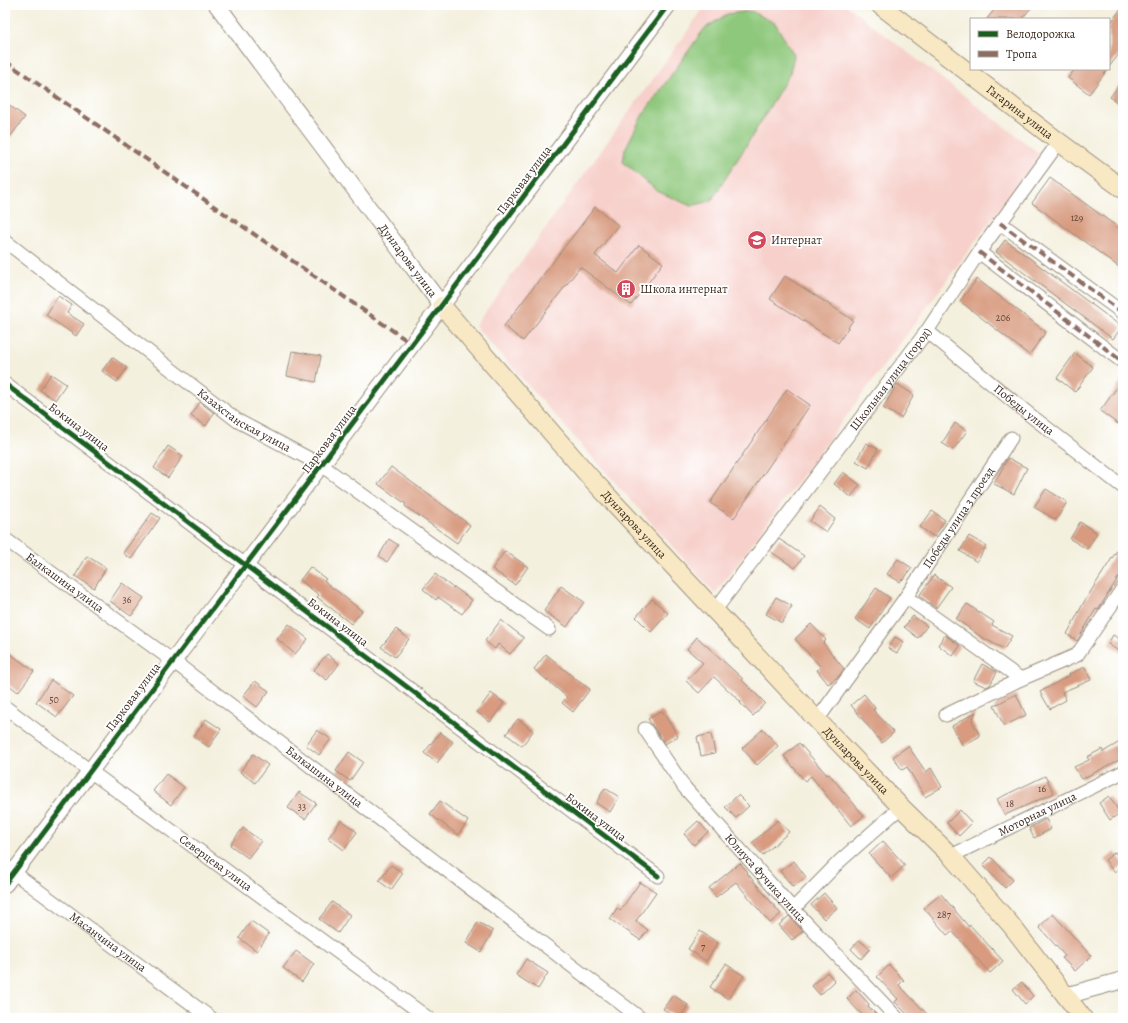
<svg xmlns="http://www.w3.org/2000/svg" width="1128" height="1023" font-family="Alegreya,serif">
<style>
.built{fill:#f7d0cb}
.green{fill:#8ec87c;stroke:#64794d}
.building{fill:#d89b80}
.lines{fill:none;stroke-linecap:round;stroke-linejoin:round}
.minor-casing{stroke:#988d7e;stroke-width:15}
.tertiary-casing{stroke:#988d7e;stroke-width:18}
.secondary-casing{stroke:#988d7e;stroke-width:20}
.minor{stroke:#fff;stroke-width:13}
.tertiary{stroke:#fff;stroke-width:16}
.secondary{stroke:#f8e8c3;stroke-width:18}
.quiet{stroke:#8d6e63;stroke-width:4;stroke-dasharray:8 4;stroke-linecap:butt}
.cycleway-casing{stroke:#fff;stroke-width:8}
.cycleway{stroke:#1b5e20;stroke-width:5}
.labels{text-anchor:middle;stroke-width:3.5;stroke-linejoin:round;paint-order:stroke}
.number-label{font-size:10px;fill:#624636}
.street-label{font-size:12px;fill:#3b2a1e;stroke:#fff}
.poi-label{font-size:12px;fill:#3b2a1e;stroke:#fff;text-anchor:start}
</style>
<rect width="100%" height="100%" fill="#fff"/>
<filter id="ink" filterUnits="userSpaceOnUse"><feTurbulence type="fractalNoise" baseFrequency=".025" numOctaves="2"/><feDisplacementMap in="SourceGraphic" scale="8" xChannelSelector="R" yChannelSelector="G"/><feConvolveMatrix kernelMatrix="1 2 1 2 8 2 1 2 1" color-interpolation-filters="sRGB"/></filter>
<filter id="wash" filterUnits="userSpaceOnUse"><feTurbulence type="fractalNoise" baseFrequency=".012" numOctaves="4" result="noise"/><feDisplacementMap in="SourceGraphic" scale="16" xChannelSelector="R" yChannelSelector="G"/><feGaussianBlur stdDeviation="0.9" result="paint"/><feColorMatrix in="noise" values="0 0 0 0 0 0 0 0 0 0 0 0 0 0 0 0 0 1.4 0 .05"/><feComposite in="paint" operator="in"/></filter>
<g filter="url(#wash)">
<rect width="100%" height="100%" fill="#f4f0de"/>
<path class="built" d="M706 5H846L1040 154 715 594 475 326Z"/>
<path class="green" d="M751 11 775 23 794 55 790 73 748 143 711 201 691 206 657 191 623 162 625 149 642 116 704 29 727 14Z"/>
<g id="blocks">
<path class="building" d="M998 5H1033L1022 19H987Z
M1123 6V49L1109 67V25Z
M1075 69H1108L1089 94 1068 78Z
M1123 80V107L1110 97Z
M5 102 25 117 5 144Z
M1050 178 1123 231V270L1032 203Z
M595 207 618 225 595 255 618 273 639 245 663 263 631 305 580 267 523 341 504 326Z
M1005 240 1122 327 1113 339 996 252Z
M785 276 853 320 838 343 770 299Z
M977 279 1046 332 1029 355 960 301Z
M58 296 72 305 67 313 84 324 76 336 46 315Z
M292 351 321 356 316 382 287 376Z
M1075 353 1093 367 1075 392 1057 378Z
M112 357 127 368 117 382 102 371Z
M51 374 66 384 55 400 40 390Z
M1123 379V418L1118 424 1100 411Z
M897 384 914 395 901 418 883 408Z
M787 389 810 405 734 518 710 503Z
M200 402 214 413 206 426 191 416Z
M955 423 967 431 953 450 942 443Z
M866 443 878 449 868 468 856 461Z
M168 446 183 456 168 478 154 468Z
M1008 458 1027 468 1014 494 994 484Z
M391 467 470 525 457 543 405 506 406 504 378 484Z
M843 472 860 485 851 497 834 484Z
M1046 489 1067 502 1056 520 1034 507Z
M820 507 835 519 826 532 810 521Z
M932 511 945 520 934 537 920 527Z
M152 513 160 518 131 559 123 553Z
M1080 522 1097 533 1087 549 1070 539Z
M969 536 986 546 977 562 960 551Z
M389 539 398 545 387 562 379 556Z
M779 539 804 556 795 568 770 551Z
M1123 541V570L1098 610 1096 609 1077 641 1067 634 1084 602Z
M505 551 528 567 515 585 492 569Z
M87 556 106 568 94 588 75 576Z
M898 559 912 568 903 580 902 579 900 582 887 574Z
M310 567 326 579 324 581 362 611 351 624 317 597 319 595 300 580Z
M435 574 453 588 454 587 472 600 462 614 438 597 436 600 423 589Z
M934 575 951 587 936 608 919 596Z
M122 583 144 598 131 616 110 601Z
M561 586 584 602 567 627 544 611Z
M876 588 890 598 870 629 855 619Z
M776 597 792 606 782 623 766 614Z
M652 599 668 613 651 632 636 617Z
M967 604 994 622 992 625 1012 636 1004 649 983 638 956 619Z
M913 616 927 626 918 638 904 627Z
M501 620 524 638 510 654 498 644 495 649 485 641Z
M289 624 308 639 295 654 277 639Z
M811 624 826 640 823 643 844 669 839 676 828 684 817 670 821 667 795 639Z
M396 629 409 639 395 657 381 647Z
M945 635 960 646 953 656 938 645Z
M1113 635 1123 641V654L1108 644Z
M697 637 743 679 742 680 765 703 753 716 740 703 741 702 714 677 699 693 686 681 703 663 687 649Z
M895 637 904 642 897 653 888 648Z
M5 650 34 671 18 692 5 682Z
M327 654 339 664 327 680 314 670Z
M546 654 578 681 590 689 573 712 562 703 567 697 534 669Z
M982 664 997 672 990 685 986 687 973 681Z
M1085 667 1091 680 1062 692 1066 700 1050 709 1040 692 1070 675 1069 674Z
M51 680 73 696 57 717 36 702Z
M255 681 269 691 257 707 243 696Z
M491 693 504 703 490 722 477 712Z
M864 694 875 708 873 710 894 732 882 743 851 705Z
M1016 694 1026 715 1004 726 994 706Z
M662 711 678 736 665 744 648 719Z
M976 712 972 721 980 736 963 746 952 726Z
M206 719 221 729 209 747 194 737Z
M518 719 533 731 522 746 506 734Z
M763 729 778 746 757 765 742 748Z
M317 730 331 739 319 755 306 745Z
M440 732 453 742 437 763 424 753Z
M711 734 715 753 701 756 697 737Z
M1123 740V758L1082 779 1074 767 1089 760 1087 757 1102 749 1103 752Z
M799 743 827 775 829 774 864 816 851 826 811 776 805 781 784 756Z
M908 746 926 772 931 768 942 787 925 797 907 767 902 770 893 757Z
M349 752 363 762 350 781 336 771Z
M253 754 268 765 255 783 240 772Z
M166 774 184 787 171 805 153 791Z
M1045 776 1054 793 1005 815 997 799Z
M605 788 619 797 610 812 596 803Z
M299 792 316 803 305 819 288 808Z
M738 795 749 806 736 818 725 807Z
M1109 796 1120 813 1110 820 1099 803Z
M440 801 468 821 458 835 430 814Z
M960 810 972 823 959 836 947 823Z
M1046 819 1051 829 1034 838 1029 828Z
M341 820 357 832 344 850 328 838Z
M778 820 789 832 763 855 752 843Z
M698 821 708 832 694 845 684 834Z
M243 828 261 841 248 858 230 845Z
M883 841 905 865 891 878 869 854Z
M1115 852 1123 862V865L1114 872 1105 860Z
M991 857 1013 880 1005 888 983 865Z
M794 861 806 877 793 887 780 871Z
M740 863 748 872 747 873 781 914 770 923 736 882 716 897 709 888Z
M391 865 403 873 391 890 379 881Z
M640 882 656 892 636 921 648 930 640 940 610 919 617 908 620 911Z
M824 893 837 908 824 919 811 905Z
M941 894 969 927 970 925 1003 961 990 973 952 931 947 935 924 908Z
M332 902 350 915 338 933 319 919Z
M1053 914 1091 956 1075 971 1062 958 1065 956 1039 927Z
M789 916 803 931 792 940 779 925Z
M251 921 269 934 257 951 239 938Z
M478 922 493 931 481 952 466 943Z
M700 931 718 943 706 961 688 949Z
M859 940 870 949 861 959 851 949Z
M296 951 314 964 302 982 283 968Z
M526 959 548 973 538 989 516 975Z
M726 964 744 976 728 999 710 987Z
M889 965 904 980 899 985 931 1018H911L895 1002 898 999 877 977Z
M827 972 835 981 820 995 812 986Z
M1022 982 1033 996 1025 1004 1013 989Z
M856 990 869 1004 868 1006 880 1018H865L847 999Z
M673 995 688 1005 680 1018H677L663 1009Z"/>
</g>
</g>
<g filter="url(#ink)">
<use href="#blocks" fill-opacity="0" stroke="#988d7e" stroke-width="1"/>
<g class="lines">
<defs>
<g id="minor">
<path d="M1000 223 1123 313"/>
<path id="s1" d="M5 241 238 421 321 465 549 629"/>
<path d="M979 252 1123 362"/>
<path id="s2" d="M927 331 1030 415 1123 487"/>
<path d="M5 384 658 876"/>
<path id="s3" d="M5 539 173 661 640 1018"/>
<path d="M906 597 1021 679"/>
<path id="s4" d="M715 610 927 331 979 252 1059 142"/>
<path id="s5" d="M5 707 90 771 428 1018"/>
<path d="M946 715 1021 679 1077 655 1123 588"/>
<path id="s6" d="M817 720 906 597 1011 438"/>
<path id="s7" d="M645 729 685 788 793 909 897 1018"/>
<path id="s8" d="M951 856 1123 772"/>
<path id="s9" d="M5 866 211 1018"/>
<path d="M793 909 841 860 901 807"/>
</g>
<g id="tertiary">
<path id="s10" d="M217 5 442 306"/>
<path d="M5 884 668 5"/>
<path d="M1065 996 1123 980"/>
</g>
<g id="secondary">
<path id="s11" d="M880 5 1059 142 1123 189"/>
<path id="s12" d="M442 306 589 476 817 720 901 807 951 856 1011 925 1083 1018"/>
</g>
</defs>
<use href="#minor" class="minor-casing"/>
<use href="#tertiary" class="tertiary-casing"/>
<use href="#secondary" class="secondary-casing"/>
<use href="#minor" class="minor"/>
<use href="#tertiary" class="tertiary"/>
<use href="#secondary" class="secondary"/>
<path class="quiet" d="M5 61 412 344
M1000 223 1123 313
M979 252 1123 362"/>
<defs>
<path id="cycleway" d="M5 384 658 876
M5 884 668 5"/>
</defs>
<use href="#cycleway" class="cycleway-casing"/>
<use href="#cycleway" class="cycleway"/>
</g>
</g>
<defs>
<symbol id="school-disc" viewBox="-11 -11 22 22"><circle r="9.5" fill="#d1495b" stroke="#fff"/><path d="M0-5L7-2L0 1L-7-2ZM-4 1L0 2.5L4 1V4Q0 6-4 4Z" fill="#fff"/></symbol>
<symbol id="building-disc" viewBox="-11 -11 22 22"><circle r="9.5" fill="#d1495b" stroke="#fff"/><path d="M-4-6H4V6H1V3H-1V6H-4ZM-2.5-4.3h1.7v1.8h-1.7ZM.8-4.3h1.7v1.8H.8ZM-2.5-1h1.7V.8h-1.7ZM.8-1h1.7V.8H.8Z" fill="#fff"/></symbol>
</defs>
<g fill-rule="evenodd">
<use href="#school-disc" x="746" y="229" width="22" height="22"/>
<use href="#building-disc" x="615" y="278" width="22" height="22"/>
</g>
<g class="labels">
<g class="number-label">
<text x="1077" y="221">129</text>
<text x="1003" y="321">206</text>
<text x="127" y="603">36</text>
<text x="54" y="703">50</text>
<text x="1042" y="792">16</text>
<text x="1010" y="807">18</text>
<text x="302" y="810">33</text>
<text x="944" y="918">287</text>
<text x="703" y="950">7</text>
</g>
<g class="street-label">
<text dy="4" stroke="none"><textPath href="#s11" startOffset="176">Гагарина улица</textPath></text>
<text transform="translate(524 180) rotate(-53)" y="4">Парковая улица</text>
<text dy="4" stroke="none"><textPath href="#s10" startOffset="319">Дунларова улица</textPath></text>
<text dy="4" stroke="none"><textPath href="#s4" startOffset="290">Школьная улица (город)</textPath></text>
<text dy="4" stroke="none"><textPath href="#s2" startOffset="125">Победы улица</textPath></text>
<text dy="4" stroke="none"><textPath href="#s1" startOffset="299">Казахстанская улица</textPath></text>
<text transform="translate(79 427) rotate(37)" y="4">Бокина улица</text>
<text transform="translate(329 439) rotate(-53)" y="4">Парковая улица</text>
<text dy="4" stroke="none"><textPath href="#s6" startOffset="247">Победы улица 3 проезд</textPath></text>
<text dy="4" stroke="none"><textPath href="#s12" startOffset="291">Дунларова улица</textPath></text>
<text dy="4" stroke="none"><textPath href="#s3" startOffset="74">Балкашина улица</textPath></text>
<text transform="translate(338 622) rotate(37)" y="4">Бокина улица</text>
<text transform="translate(133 697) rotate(-53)" y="4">Парковая улица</text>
<text dy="4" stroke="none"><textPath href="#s12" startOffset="615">Дунларова улица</textPath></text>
<text dy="4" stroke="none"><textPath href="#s3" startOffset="398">Балкашина улица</textPath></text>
<text dy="4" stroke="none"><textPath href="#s8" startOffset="96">Моторная улица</textPath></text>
<text transform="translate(596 817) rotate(37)" y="4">Бокина улица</text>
<text dy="4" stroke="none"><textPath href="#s5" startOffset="262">Северцева улица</textPath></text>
<text dy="4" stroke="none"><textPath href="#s7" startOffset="192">Юлиуса Фучика улица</textPath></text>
<text dy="4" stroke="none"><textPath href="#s9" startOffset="128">Масанчина улица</textPath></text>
</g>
<g class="poi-label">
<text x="771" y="244">Интернат</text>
<text x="640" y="293">Школа интернат</text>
</g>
</g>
<rect width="1128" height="1023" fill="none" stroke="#fff" stroke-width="20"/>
<rect x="970" y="18" width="140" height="52" fill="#ffffff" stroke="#b1aaa5"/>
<rect x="978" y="31" width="20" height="6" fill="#1b5e20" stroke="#b1aaa5"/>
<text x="1006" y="38" font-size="12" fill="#3b2a1e">Велодорожка</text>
<rect x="978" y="51" width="20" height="6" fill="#8d6e63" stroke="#b1aaa5"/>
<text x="1006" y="58" font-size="12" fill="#3b2a1e">Тропа</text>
</svg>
